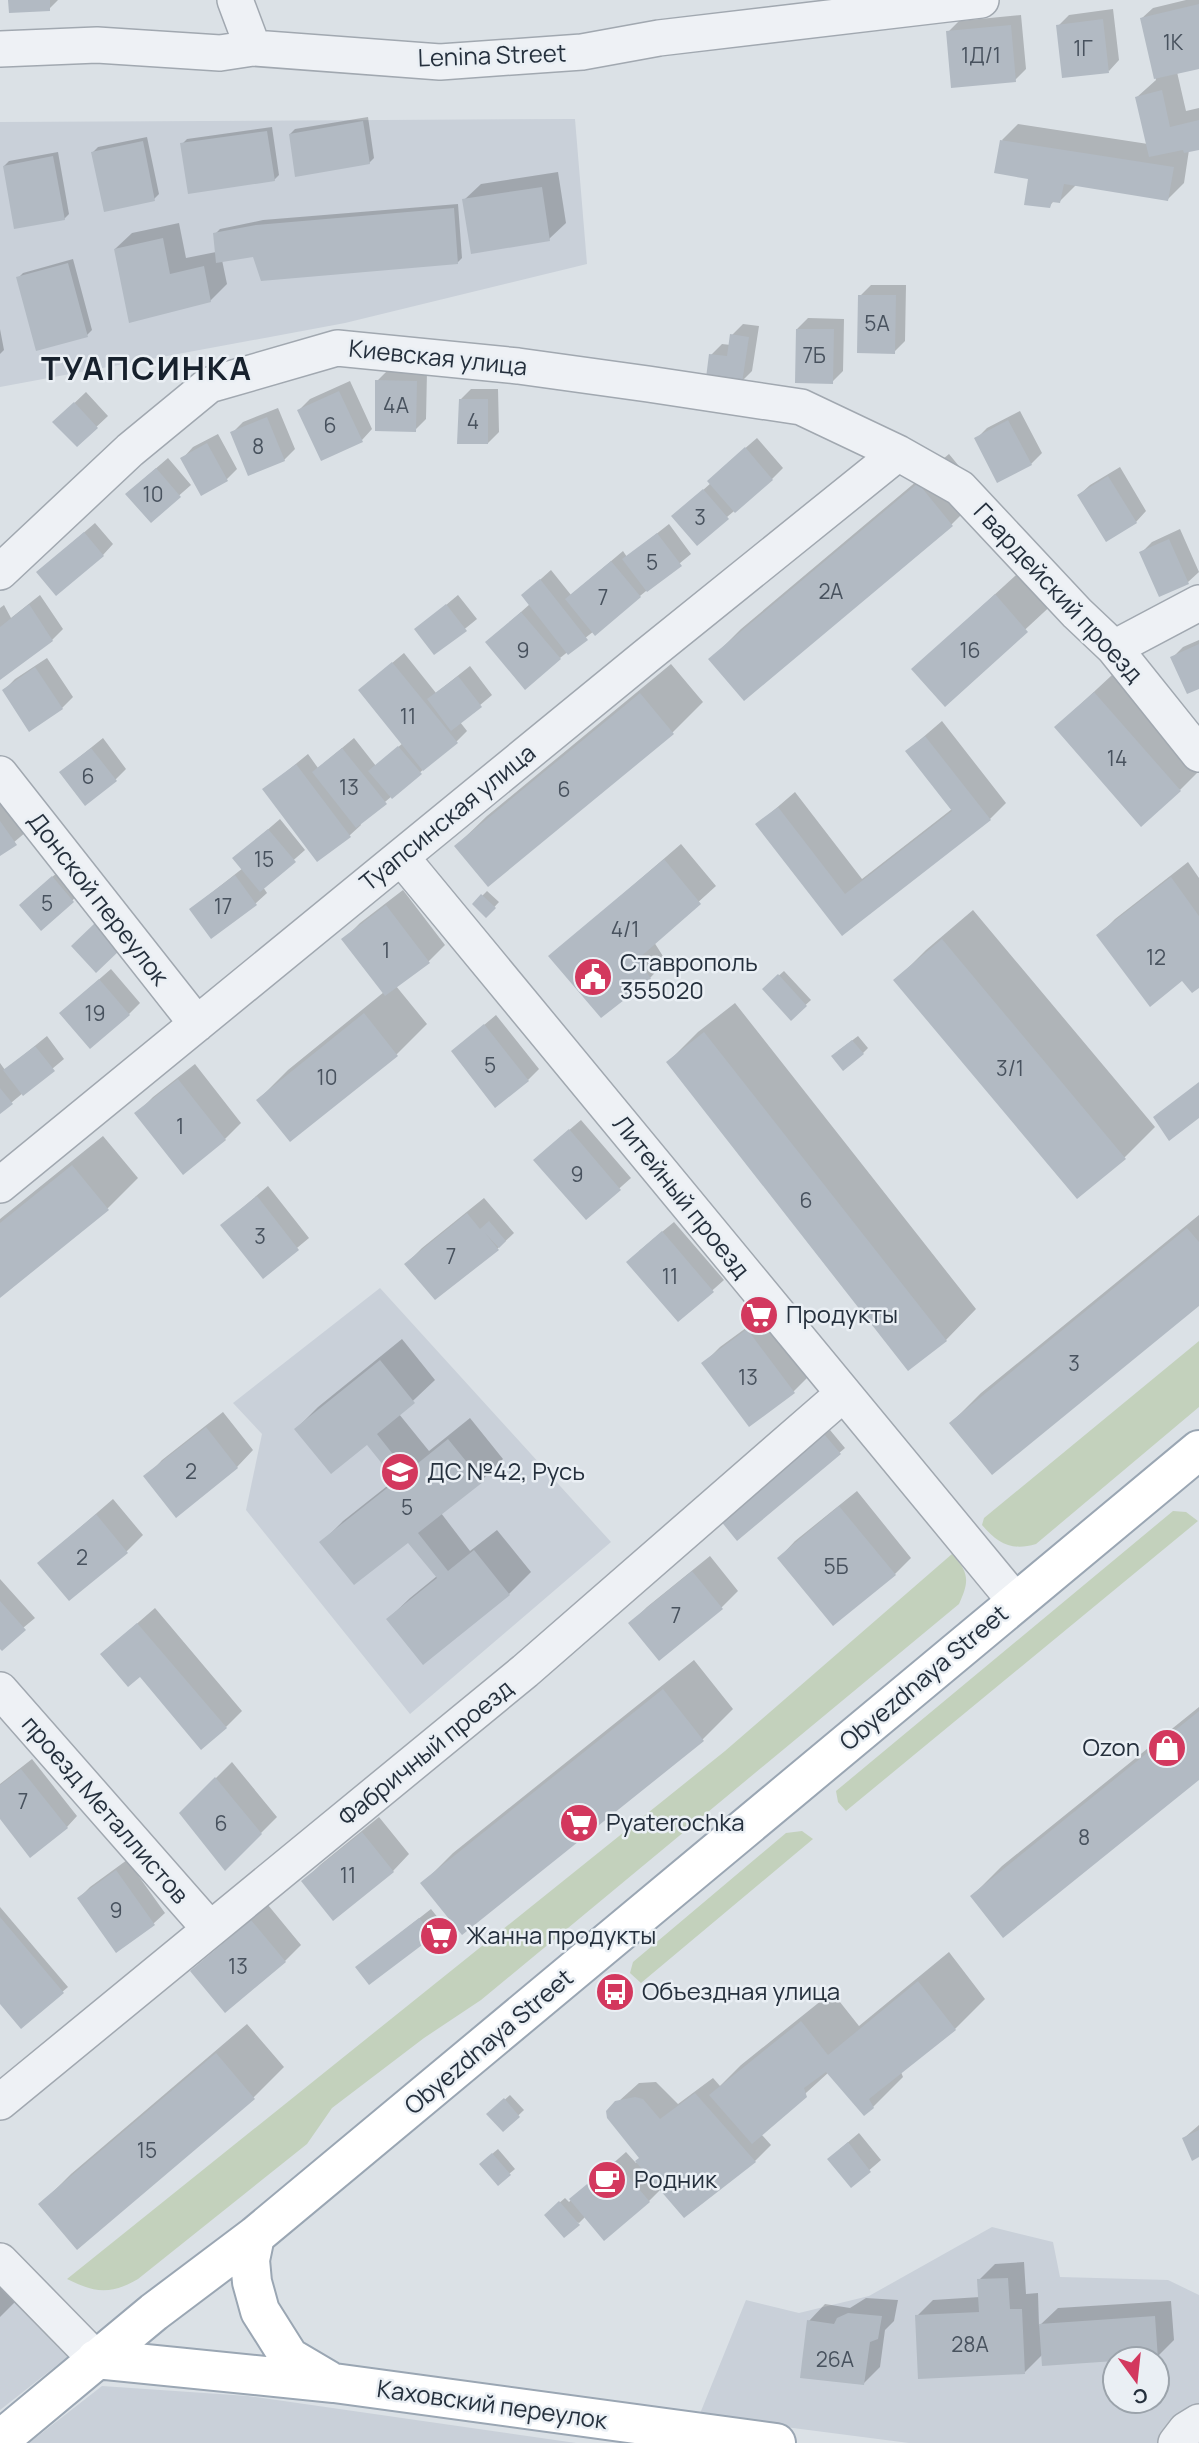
<svg xmlns="http://www.w3.org/2000/svg" width="1199" height="2443" font-family="Manrope,sans-serif">
<style>
.built{fill:#c9d0d9;fill-rule:evenodd}
.green{fill:#c3d1bc}
.shadow{fill:#0003}
.building{fill:#b2bac3}
.lines{fill:none;stroke-linecap:round;stroke-linejoin:round}
.minor-casing{stroke:#a1a8b0;stroke-width:38}
.major-casing{stroke:#9aa6b3;stroke-width:42}
.minor{stroke:#eef1f5;stroke-width:35}
.major{stroke:#fff;stroke-width:38}
.labels{text-anchor:middle;stroke-width:5;stroke-linejoin:round;paint-order:stroke}
.number-label{font-size:21px;fill:#48525e}
.street-label{font-size:24px;fill:#25303d;stroke:#eaeff4}
.poi-label{font-size:24px;fill:#25303d;stroke:#eaeff4;text-anchor:start}
.district-label{font-size:32px;font-weight:bold;letter-spacing:2px;fill:#17212d;stroke:#eaeff4}
</style>
<rect width="100%" height="100%" fill="#dbe1e6"/>
<path class="built" d="M575 119 587 264 345 323 0 387V122Z
M380 1288 611 1542 410 1714 246 1510 262 1434 233 1403Z
M992 2227 1053 2242 1060 2277 1168 2280 1199 2295V2414L1170 2443H909L699 2416 746 2300 799 2313 869 2296ZM1115 2359H1157V2401H1115Z
M0 2284 70 2355 0 2410Z
M102 2386 248 2396 576 2443H29Z"/>
<path class="green" d="M1199 1341V1407L1036 1544C1012 1551 998 1544 982 1525L984 1518Z
M1173 1511 1186 1512 1198 1521 846 1811 838 1802 836 1791Z
M952 1554C970 1573 969 1582 959 1604L481 2000 424 2038 332 2108 307 2144 138 2279C110 2295 95 2293 67 2279L725 1751Z
M802 1831 813 1839 641 1983 630 1973 633 1962 786 1833Z"/>
<path class="shadow" d="M10 0H58L49 9Z
M1186 0H1199V67L1177 72 1186 111 1199 108V148L1189 150 1184 183 1168 199 1077 184 1060 201 1055 200 1049 206 1002 140 1018 124 1148 144 1137 97 1156 80 1142 18 1153 8Z
M1113 9 1119 60 1109 71 1058 26 1069 15Z
M1021 15 1026 69 1015 80 948 32 959 21Z
M368 117 374 158 369 163 290 134 295 129Z
M272 127 279 175 274 180 182 144 187 139Z
M147 137 159 194 154 199 93 152 98 147Z
M58 152 69 214 64 219 4 166 9 161Z
M558 172 566 223 549 239 464 200 481 184Z
M458 204 462 258 457 263 254 255 222 260 227 284 210 301 115 249 132 233 179 223 186 258 216 252 215 234 220 229 263 220Z
M73 259 92 330 87 335 18 278 23 273Z
M871 285H906L905 341 894 352 860 296Z
M808 318 844 319 843 371 832 382 797 329Z
M743 324 759 326 752 371 742 381 711 355 722 344 731 345 732 335Z
M0 329 4 350 0 354Z
M388 370 427 371 426 419 415 430 377 381Z
M350 381 372 429 362 440 299 410 310 399Z
M471 389H498L499 432 488 443 460 400Z
M86 392 108 416 77 445 66 411Z
M278 408 295 449 284 460 232 433 243 422Z
M1020 411 1042 453 1031 464 976 439 987 428Z
M218 434 237 469 226 480 183 458 193 447Z
M757 438 783 468 772 479 727 517 685 506 711 483 720 470Z
M949 454 982 494 952 524 744 699 711 659 741 629Z
M168 458 191 485 151 520 139 483Z
M1120 467 1146 511 1136 522 1079 495 1090 485Z
M95 523 113 544 103 555 38 572Z
M669 524 691 554 595 633 594 631 560 658 487 642 530 604 523 595 551 570 571 595 623 551 627 557Z
M1180 529 1199 572 1188 582 1160 595 1141 553 1152 542Z
M1026 566 1057 600 945 704 913 669Z
M40 595 63 629 52 640 0 677V608L4 605 11 618Z
M458 595 477 619 435 653 416 630Z
M1199 640V687L1173 657 1183 647Z
M404 653 436 693 470 666 492 695 460 722 467 731 456 742 360 823 361 825 350 835 318 860 265 789 308 754 318 768 354 738 376 766 403 743 360 690Z
M47 658 73 697 62 708 4 690 15 679Z
M1125 663 1199 747V771L1180 790 1056 727Z
M671 664 703 702 673 732 488 885 456 846 487 816Z
M942 721 1006 803 990 819 842 933 758 824 795 792 862 879 952 809 907 751Z
M103 738 126 769 115 780 61 772Z
M0 796 26 832 0 854Z
M280 819 305 850 263 887 267 893 256 903 212 937 191 909 243 868 235 858Z
M681 844 716 886 654 942 666 961 650 978 551 956Z
M1188 862 1199 878V986L1099 935 1115 919Z
M64 867 84 890 41 928 32 894Z
M403 890 445 945 429 961 396 986 427 1024 397 1054 290 1140 258 1100 288 1070 384 992 344 939 360 923Z
M487 891 499 902 486 916 474 904Z
M973 910 1155 1127 1125 1157 1078 1197 896 980 926 950Z
M111 969 140 1003 129 1014 72 1003Z
M784 971 811 1000 791 1018 764 989Z
M735 1003 976 1309 946 1340 909 1369 668 1062 698 1032Z
M496 1015 539 1069 528 1080 453 1051Z
M47 1036 64 1059 0 1112V1063L5 1070Z
M858 1036 868 1048 863 1053 838 1051Z
M195 1064 241 1123 225 1139 137 1113 153 1097Z
M581 1120 631 1178 586 1218 547 1149Z
M103 1136 138 1178 108 1208 0 1296V1219Z
M268 1186 309 1238 263 1276 222 1225Z
M484 1198 514 1233 497 1249 406 1264 422 1248Z
M1199 1215V1303L951 1423 981 1393Z
M674 1222 724 1280 679 1320 639 1251Z
M765 1314 810 1375 794 1391 750 1424 704 1363 720 1347Z
M402 1339 435 1380 399 1414 429 1451 470 1418 503 1459 482 1480 441 1513 470 1551 497 1530 531 1572 509 1594 423 1662 388 1619 410 1598 437 1576 409 1540 322 1542 343 1521 396 1479 367 1443 296 1429 318 1407Z
M223 1412 253 1450 237 1467 176 1515 146 1477 162 1460Z
M830 1430 845 1448 738 1539 727 1516Z
M857 1491 911 1558 895 1574 779 1558 795 1541Z
M113 1499 143 1535 126 1552 39 1563Z
M710 1556 738 1591 722 1607 659 1658 631 1623 647 1607Z
M0 1579 35 1618 0 1647Z
M155 1608 242 1711 226 1727 102 1654Z
M694 1660 733 1709 703 1739 462 1932 422 1884 453 1853Z
M1199 1707V1777L972 1896 1002 1866Z
M32 1759 77 1816 67 1827 0 1817V1784Z
M232 1762 277 1817 226 1868 181 1813Z
M379 1817 409 1854 393 1871 304 1881 320 1865Z
M127 1860 165 1913 154 1923 116 1950 79 1898 90 1887Z
M268 1905 301 1945 285 1961 192 1971Z
M0 1907 68 1987 22 2026 0 2001Z
M431 1909 443 1924 432 1935 357 1967Z
M949 1952 985 1999 955 2029 901 2072 903 2077 873 2107 829 2072 761 2134 771 2145 755 2161 661 2189 649 2201 585 2217 579 2223 551 2210 565 2198 569 2202 626 2152 636 2163 641 2158 610 2109 639 2083 656 2082 678 2104 713 2078 720 2086 741 2065 832 1992 859 2026Z
M247 2024 284 2067 254 2097 78 2247 41 2204 71 2174Z
M510 2095 524 2110 503 2130 489 2114Z
M1199 2125V2155L1184 2138Z
M859 2133 881 2160 851 2186 840 2149Z
M498 2149 515 2169 498 2183 486 2159Z
M1024 2262 1026 2294 1038 2293 1039 2326 1058 2308 1171 2301 1174 2340 1157 2357 1115 2359 1043 2354 1025 2372 917 2316 933 2300 980 2297 979 2280 995 2264Z
M0 2274 19 2298 0 2317Z
M866 2298 898 2300 894 2321 885 2330 880 2367 863 2384 809 2321 825 2304 850 2308Z"/>
<path class="building" d="M8 0H50V11L9 13Z
M1199 4V69L1154 79 1140 18Z
M1103 19 1109 73 1062 78 1056 25Z
M1011 25 1016 82 951 88 946 31Z
M1162 90 1170 127 1199 120V150L1184 153 1183 150 1149 157 1135 97Z
M363 121 370 164 295 177 289 134Z
M267 131 275 181 188 194 180 143Z
M1000 140 1174 167 1168 201 1064 184 1060 203 1052 202 1050 208 1024 205 1028 179 994 173Z
M143 141 155 201 104 212 91 152Z
M53 156 65 220 14 229 3 166Z
M542 187 550 241 471 254 462 199Z
M454 208 458 264 261 281 253 257 216 263 213 233 256 225Z
M163 238 170 274 204 266 211 302 129 323 114 249Z
M68 263 88 337 36 351 16 277Z
M858 295H896L895 354 857 353Z
M796 329H834L833 384 795 383Z
M730 334 749 337 742 383 706 378 709 354 727 356Z
M375 380 417 381 416 432 375 431Z
M339 391 363 442 321 461 297 410Z
M459 399H488V444H457Z
M74 402 98 428 77 447 52 422Z
M267 417 285 461 248 476 230 432Z
M1008 420 1032 465 997 483 974 438Z
M207 443 228 481 201 496 180 458Z
M745 447 773 480 735 513 707 481Z
M156 468 181 497 151 523 125 494Z
M1108 476 1137 523 1106 542 1077 495Z
M918 483 953 526 744 701 708 659Z
M703 489 729 519 697 546 671 516Z
M84 532 104 556 56 596 36 572Z
M657 533 682 566 647 592 622 559Z
M1169 539 1189 584 1159 597 1139 552Z
M611 561 641 597 595 636 565 599Z
M540 579 588 640 568 655 521 595Z
M995 594 1028 632 945 707 911 669Z
M29 604 53 641 0 680V627Z
M446 604 467 631 434 655 414 629Z
M521 612 561 659 525 690 485 642Z
M1199 644V689L1187 694 1170 657Z
M392 662 458 743 423 771 358 690Z
M35 667 63 709 29 732 2 690Z
M458 676 482 707 451 731 427 699Z
M1094 692 1181 791 1141 827 1054 727Z
M640 693 674 734 488 887 454 846Z
M925 736 991 820 842 936 755 824 778 807 845 894 952 811 905 751Z
M398 746 422 774 392 799 368 771Z
M91 748 117 781 85 806 59 772Z
M342 748 387 804 356 828 312 772Z
M296 764 351 837 317 862 262 789Z
M0 821 17 845 0 856Z
M268 829 296 862 260 892 232 858Z
M664 859 701 904 638 959 651 979 601 1018 548 956Z
M235 875 257 905 211 939 189 909Z
M52 876 74 902 41 931 19 905Z
M1171 877 1199 916V988L1192 993 1182 981 1150 1007 1096 935Z
M481 894 496 908 486 918 472 904Z
M386 905 430 963 385 996 341 939Z
M95 923 120 950 96 973 71 946Z
M942 939 1126 1159 1077 1199 893 980Z
M778 974 807 1006 791 1021 762 989Z
M99 979 130 1015 90 1049 59 1013Z
M364 1013 398 1056 290 1142 256 1100Z
M484 1024 529 1081 495 1108 451 1051Z
M704 1032 947 1341 908 1371 666 1062Z
M852 1040 864 1054 843 1071 831 1056Z
M35 1046 55 1071 23 1096 3 1070Z
M178 1079 226 1140 183 1175 134 1113Z
M1199 1082V1118L1169 1141 1153 1117Z
M0 1088 13 1104 0 1114Z
M569 1129 621 1190 586 1220 533 1160Z
M72 1165 109 1210 0 1298V1223Z
M257 1196 299 1250 263 1279 220 1225Z
M467 1213 480 1229 489 1221 506 1241 499 1248 485 1233 499 1250 435 1300 404 1264Z
M1187 1228 1199 1242V1306L992 1475 949 1423Z
M662 1231 714 1292 678 1322 626 1262Z
M747 1329 795 1393 749 1427 701 1363Z
M380 1360 415 1403 377 1434 407 1472 448 1439 483 1482 418 1533 448 1571 474 1550 510 1595 423 1665 386 1619 437 1578 408 1543 354 1585 319 1542 396 1481 367 1445 331 1474 294 1429Z
M206 1427 238 1468 176 1518 143 1476Z
M824 1434 841 1454 737 1541 720 1520Z
M839 1506 896 1575 833 1626 777 1558Z
M96 1514 128 1553 69 1601 37 1563Z
M692 1571 723 1609 659 1661 628 1623Z
M0 1601 26 1630 2 1651 0 1649Z
M137 1623 227 1728 201 1750 140 1677 128 1687 100 1654Z
M663 1689 704 1741 462 1935 420 1883Z
M1199 1711V1780L1003 1938 970 1896Z
M21 1769 68 1828 30 1858 0 1819V1785Z
M215 1777 262 1834 225 1871 179 1813Z
M362 1832 394 1872 333 1921 301 1881Z
M116 1870 155 1925 116 1953 77 1898Z
M0 1917 64 1993 21 2029 0 2004Z
M419 1918 434 1936 369 1985 355 1967Z
M251 1920 286 1962 225 2013 190 1971Z
M918 1981 956 2030 869 2099 874 2108 864 2116 826 2072 804 2088 807 2097 752 2144 709 2095 801 2021 828 2055Z
M216 2053 255 2099 77 2250 38 2204Z
M695 2093 756 2162 684 2218 635 2161 639 2158 607 2118 606 2111 615 2101 635 2097 643 2099 660 2119Z
M504 2098 520 2117 503 2132 486 2114Z
M1199 2130V2157L1192 2161 1182 2138Z
M848 2142 871 2172 851 2188 827 2159Z
M492 2153 511 2175 498 2186 479 2164Z
M615 2161 650 2202 604 2241 569 2199Z
M559 2201 580 2225 564 2238 544 2215Z
M1008 2278 1010 2309H1022L1025 2374 918 2379 915 2315 979 2312 977 2279Z
M848 2313 882 2316 878 2339 870 2342 864 2385 800 2378 807 2320 834 2324 837 2318Z
M1155 2316 1158 2359H1115V2361L1042 2366 1039 2324Z"/>
<g class="lines">
<defs>
<path id="minor" d="M235 0 253 48
M0 49 97 45 220 53 253 48 440 62 582 52 659 38 981 0
M0 572 130 450 209 385 337 348 518 366 648 384 801 407 898 453 960 488 1077 613 1114 648 1199 754
M1114 648 1199 603
M0 774 197 1024
M401 857 1016 1602
M0 1185 645 657 898 453
M0 1690 210 1929
M0 2102 525 1671 843 1394
M0 2261 96 2359
M1176 2443 1186 2430 1199 2422"/>
<path id="major" d="M255 2236 250 2260 252 2282 260 2311 289 2357 328 2380
M96 2359 334 2383 776 2443
M0 2440 154 2312 255 2236 1199 1450"/>
</defs>
<use href="#minor" class="minor-casing"/>
<use href="#major" class="major-casing"/>
<use href="#minor" class="minor"/>
<use href="#major" class="major"/>
</g>
<defs>
<symbol id="civic-disc" viewBox="-11 -11 22 22"><circle r="9.5" fill="#d3385e" stroke="#eaeff4"/><path d="M-.6-6.5H3V-4.5H.6V-3L4-1V1h2V6H-6V1h2V-1L-.6-3ZM-1.2 2.5V6h2.4V2.5Z" fill="#fff"/></symbol>
<symbol id="supermarket-disc" viewBox="-11 -11 22 22"><circle r="9.5" fill="#d3385e" stroke="#eaeff4"/><path d="M-6-5.5h2.5l.6 2H6L4.5 2H-2.5L-4.4-4H-6ZM-1.5 3.2a1.3 1.3 0 1 0 .1 0ZM3 3.2a1.3 1.3 0 1 0 .1 0Z" fill="#fff"/></symbol>
<symbol id="school-disc" viewBox="-11 -11 22 22"><circle r="9.5" fill="#d3385e" stroke="#eaeff4"/><path d="M0-5L7-2L0 1L-7-2ZM-4 1L0 2.5L4 1V4Q0 6-4 4Z" fill="#fff"/></symbol>
<symbol id="shop-disc" viewBox="-11 -11 22 22"><circle r="9.5" fill="#d3385e" stroke="#eaeff4"/><path d="M-5-2.5h2.3a2.7 3.5 0 0 1 5.4 0H5L5.5 6h-11ZM-1.5-2.5h3a1.5 2.3 0 0 0-3 0Z" fill="#fff"/></symbol>
<symbol id="bus-disc" viewBox="-11 -11 22 22"><circle r="9.5" fill="#d3385e" stroke="#eaeff4"/><path d="M-5-6H5V4H4V6H2V4H-2V6H-4V4H-5ZM-3.5-4V0h7V-4ZM-3.5 1.2v1.5H-2V1.2ZM2 1.2v1.5H3.5V1.2Z" fill="#fff"/></symbol>
<symbol id="cafe-disc" viewBox="-11 -11 22 22"><circle r="9.5" fill="#d3385e" stroke="#eaeff4"/><path d="M-5.5-4.5H6V0H3Q3 3.5 0 3.5H-2.5Q-5.5 3.5-5.5 0ZM3-3.2v2h1.7v-2ZM-6 4.5H4V6H-6Z" fill="#fff"/></symbol>
</defs>
<g fill-rule="evenodd">
<use href="#civic-disc" x="571" y="955" width="44" height="44"/>
<use href="#supermarket-disc" x="737" y="1293" width="44" height="44"/>
<use href="#school-disc" x="378" y="1450" width="44" height="44"/>
<use href="#shop-disc" x="1145" y="1726" width="44" height="44"/>
<use href="#supermarket-disc" x="557" y="1801" width="44" height="44"/>
<use href="#supermarket-disc" x="417" y="1914" width="44" height="44"/>
<use href="#bus-disc" x="593" y="1970" width="44" height="44"/>
<use href="#cafe-disc" x="585" y="2158" width="44" height="44"/>
</g>
<g class="labels">
<g class="number-label">
<text x="1173" y="50">1К</text>
<text x="1083" y="56">1Г</text>
<text x="981" y="63">1Д/1</text>
<text x="877" y="331">5А</text>
<text x="814" y="363">7Б</text>
<text x="396" y="413">4А</text>
<text x="473" y="429">4</text>
<text x="330" y="433">6</text>
<text x="258" y="454">8</text>
<text x="153" y="502">10</text>
<text x="700" y="525">3</text>
<text x="652" y="570">5</text>
<text x="831" y="599">2А</text>
<text x="603" y="605">7</text>
<text x="523" y="658">9</text>
<text x="970" y="658">16</text>
<text x="408" y="724">11</text>
<text x="1117" y="766">14</text>
<text x="88" y="784">6</text>
<text x="349" y="795">13</text>
<text x="564" y="797">6</text>
<text x="264" y="867">15</text>
<text x="47" y="911">5</text>
<text x="223" y="914">17</text>
<text x="625" y="937">4/1</text>
<text x="386" y="958">1</text>
<text x="1156" y="965">12</text>
<text x="95" y="1021">19</text>
<text x="490" y="1073">5</text>
<text x="1010" y="1076">3/1</text>
<text x="327" y="1085">10</text>
<text x="180" y="1134">1</text>
<text x="577" y="1182">9</text>
<text x="806" y="1208">6</text>
<text x="260" y="1244">3</text>
<text x="451" y="1264">7</text>
<text x="670" y="1284">11</text>
<text x="1074" y="1371">3</text>
<text x="748" y="1385">13</text>
<text x="191" y="1479">2</text>
<text x="407" y="1515">5</text>
<text x="82" y="1565">2</text>
<text x="836" y="1574">5Б</text>
<text x="676" y="1623">7</text>
<text x="23" y="1809">7</text>
<text x="221" y="1831">6</text>
<text x="1084" y="1845">8</text>
<text x="348" y="1883">11</text>
<text x="116" y="1918">9</text>
<text x="238" y="1974">13</text>
<text x="147" y="2158">15</text>
<text x="970" y="2352">28А</text>
<text x="835" y="2367">26А</text>
</g>
<g class="street-label">
<text transform="translate(492 56) rotate(-2)" y="8">Lenina Street</text>
<text transform="translate(438 358) rotate(6)" y="8">Киевская улица</text>
<text transform="translate(1058 593) rotate(47)" y="8">Гвардейский проезд</text>
<text transform="translate(448 818) rotate(-39)" y="8">Туапсинская улица</text>
<text transform="translate(98 899) rotate(52)" y="8">Донской переулок</text>
<text transform="translate(681 1197) rotate(51)" y="8">Литейный проезд</text>
<text transform="translate(924 1678) rotate(-40)" y="8">Obyezdnaya Street</text>
<text transform="translate(426 1753) rotate(-39)" y="8">Фабричный проезд</text>
<text transform="translate(105 1810) rotate(49)" y="8">проезд Металлистов</text>
<text transform="translate(489 2042) rotate(-40)" y="8">Obyezdnaya Street</text>
<text transform="translate(492 2405) rotate(8)" y="8">Каховский переулок</text>
</g>
<g class="poi-label">
<text x="620" y="971">Ставрополь<tspan x="620" dy="28">355020</tspan></text>
<text x="786" y="1323">Продукты</text>
<text x="427" y="1480">ДС №42, Русь</text>
<text x="1140" y="1756" text-anchor="end">Ozon</text>
<text x="606" y="1831">Pyaterochka</text>
<text x="466" y="1944">Жанна продукты</text>
<text x="642" y="2000">Объездная улица</text>
<text x="634" y="2188">Родник</text>
</g>
<g class="district-label">
<text x="147" y="380">ТУАПСИНКА</text>
</g>
</g>
<g transform="translate(1136 2380) rotate(165)"><circle r="33" fill="#eaeff4" stroke="#9ba3ab" stroke-width="2"/>
<path d="M0-5L12 26L0 18L-12 26Z" fill="#d3385e"/>
<text y="-10" font-size="19" font-weight="bold" text-anchor="middle" fill="#25303d">С</text>
</g>
</svg>
